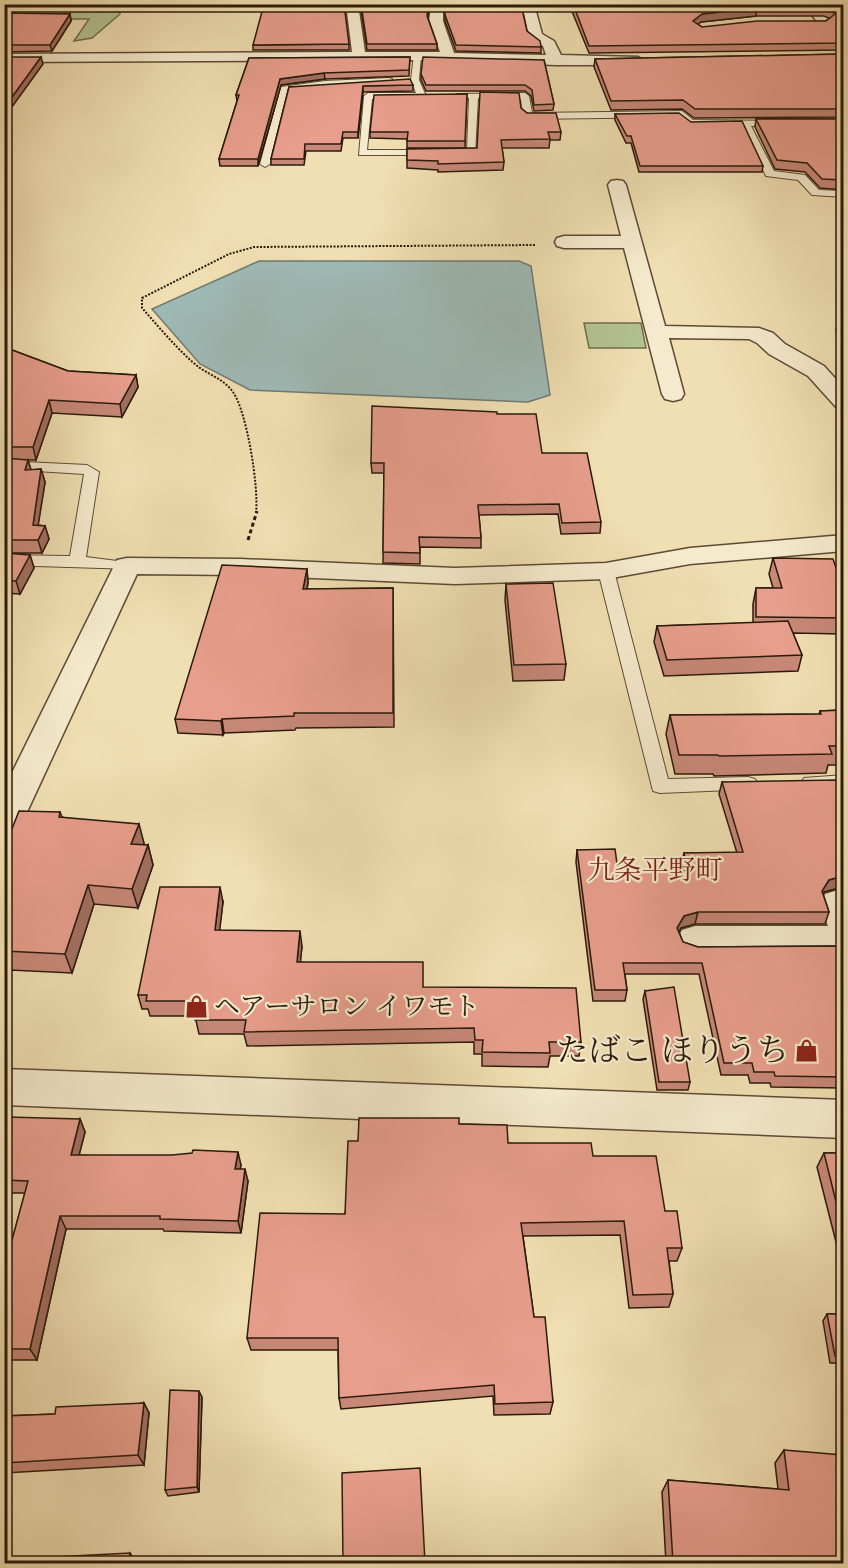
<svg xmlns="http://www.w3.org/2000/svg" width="848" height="1568" font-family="Cardo,'Noto Serif JP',serif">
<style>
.green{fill:#b3c391;stroke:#6f6e4e;stroke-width:1.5}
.water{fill:#9ebab6;stroke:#707a72;stroke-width:1.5}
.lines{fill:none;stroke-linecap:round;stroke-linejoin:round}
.lane-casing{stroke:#5c4b35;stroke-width:2}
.street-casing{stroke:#5c4b35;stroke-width:3}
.path-far1{stroke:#2b1a0b;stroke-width:2;stroke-dasharray:2 1.5;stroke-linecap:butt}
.path{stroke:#2b1a0b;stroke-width:3;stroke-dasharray:4 3;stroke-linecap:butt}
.lane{fill:#f5eacd;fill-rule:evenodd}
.street{fill:#f5eacd;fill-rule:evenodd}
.wall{fill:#c78878;stroke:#2b1a0b;stroke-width:1.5;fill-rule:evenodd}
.shaded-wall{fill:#a26f62;stroke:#2b1a0b;stroke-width:1.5}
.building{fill:#e79e8c;stroke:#2b1a0b;stroke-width:1.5;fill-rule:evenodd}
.labels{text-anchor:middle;stroke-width:4.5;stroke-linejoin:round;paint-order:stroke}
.poi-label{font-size:26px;fill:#2b1a0b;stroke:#f5eacd;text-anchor:start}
.neighbourhood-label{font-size:27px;fill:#7a1f14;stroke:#f5eacd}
.near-poi-label{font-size:32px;fill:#2b1a0b;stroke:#f5eacd;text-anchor:end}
</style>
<rect width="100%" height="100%" fill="#f0dfb2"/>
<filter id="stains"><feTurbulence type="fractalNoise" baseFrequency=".00333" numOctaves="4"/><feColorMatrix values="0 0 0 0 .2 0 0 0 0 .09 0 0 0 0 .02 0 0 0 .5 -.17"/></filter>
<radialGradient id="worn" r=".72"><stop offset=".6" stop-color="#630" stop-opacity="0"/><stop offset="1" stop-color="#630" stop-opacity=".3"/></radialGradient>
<path class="green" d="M5 4 114 5 119 6 120 14 92 38 74 41 89 19H5Z
M584 323H641L646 348H589Z"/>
<path class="water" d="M259 261H519L531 266 550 395 528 402 250 390 200 364 152 309Z"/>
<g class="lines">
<defs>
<path id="lane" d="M414 54 421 56 419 80 426 96 422 99H372L367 150H467L469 98H457V94L525 93 529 96 532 113 682 111 693 120 784 121 786 123 781 126H751L774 171 805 175 819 190 844 191V197L812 195 798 180 766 176 742 126H690L679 117 528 119 523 116 521 99 478 98 475 155H359L364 96 368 93H416L411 80Z
M389 78 392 79V83L288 91 270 164 265 167 260 164 281 87 325 81Z
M4 461 87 465 99 472 86 557 133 563 135 566 133 569 4 565V555L70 556 84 474 4 469Z
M606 566 614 571 668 779 748 777 755 779 758 784 755 789 660 793 653 791 598 571Z
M844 775V789L811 790 804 788 801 783 804 778Z"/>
<path id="street" d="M346 4H358L365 52H440L429 21 431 4H443V21L454 53 546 55 543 46 529 36 522 4H534L542 34 554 41 561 55 638 57 645 61 638 65H556L417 60 4 62V54L352 52Z
M803 4H816L844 37V50L839 49Z
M617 180 623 181 626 185 665 326 759 328 773 333 785 344 824 366 844 388V409L836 407 808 376 769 354 757 343 749 339 669 338 684 394 681 399 673 401 665 399 662 394 624 248H564L557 246 555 242 557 238 564 236H621L608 185 611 181Z
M844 535V551L690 564 606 579 455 584 240 575 137 574 21 825 16 834 4 837V789L117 560 127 558 240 559 455 568 606 563 690 548Z
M838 890 844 892V956H695L682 952 676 941 682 930 695 926H828L820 904 825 894Z
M4 1069 844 1100V1138L4 1105Z"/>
</defs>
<use href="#lane" class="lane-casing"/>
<use href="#street" class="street-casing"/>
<path class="path-far1" d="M256 513C259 488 247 412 233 392 224 379 207 374 196 365 176 348 159 327 142 308V298L229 254 254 247 536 245"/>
<path class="path" d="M248 540 257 511"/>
<use href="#lane" class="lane"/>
<use href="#street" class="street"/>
</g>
<path class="wall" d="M360 4H430L428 18 437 44V50H367Z
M445 4 527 31 541 47V53L456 51 445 21Z
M569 4H843V50L589 53ZM756 16H824L829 18 826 21 702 27 698 24 701 22Z
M4 13 70 14 71 21 52 51 4 52Z
M349 44V50H253V45Z
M843 54V117L694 118 682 109 611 110 594 67 595 59Z
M410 57 409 76 325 79 281 85 258 166H220L219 159 237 101 236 95 249 58Z
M544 60 554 104 553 110 534 111 531 96 525 91H426L421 80V74Z
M413 85V91L363 92 358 138H343L341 151H306L304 165H271V159L289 87Z
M467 94 465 148H407V139L370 138V132Z
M521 108 527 113 561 132 560 140H550L549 148H502L504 162 503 170 438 172V170L407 168V149L477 148Z
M615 114 691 122 763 166 762 172H639L631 143H626L615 120Z
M756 119H843V190L820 188 805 172 775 169 755 127Z
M838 323H843V349L836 331Z
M4 347 68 371 136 375 138 387 122 417 52 413 36 460H28L31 470 41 469 45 482 38 525 45 526 49 539 42 553H4Z
M497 414 542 453 601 522 600 533 561 534 558 514 479 515 481 538V548L420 547V564L383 563 384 473H372L371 463Z
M4 553 30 555 34 568 20 594 4 593Z
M773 558 843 588V634L793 633 802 655 798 671 664 676 654 642 657 626 753 623V604L756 588H773L769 574Z
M307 569 308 583 307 589 393 588 394 727 296 728 295 730 224 733 223 735 178 733 175 719Z
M506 584 566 664 564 680 513 681 505 600Z
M843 710V765H828L826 773 714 776 713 774H675L666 734 670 715 819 714 820 711Z
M722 782 843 797V890L839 888 824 892 823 894 829 912 825 924H695L681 928 679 932 683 942 698 947 843 946V1088L771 1087 770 1083H750L748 1075H721L699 974H625L627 990 625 1001H593L576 862 577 850 618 871H683L681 865 684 853H737L719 794Z
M60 812 62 817 144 843 143 845H148L153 865 138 908 94 904 72 973 10 970 4 991V849Z
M223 902 219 930 302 946 300 962 423 987 581 1042 579 1056H550L548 1067 482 1066V1054H474V1042L247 1046 244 1034H199L195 1016H150L148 1009H142L138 995Z
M645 991 690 1082 688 1090H657L643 999Z
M80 1119 85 1132 79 1155 241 1165 240 1169 248 1181 241 1233 164 1231 163 1229H66L37 1360H10L4 1380V1266H5L25 1193H4V1126Z
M459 1124 508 1143 593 1156 665 1211 682 1248 677 1261H669L673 1294 669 1307 629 1308 620 1235 523 1236 534 1317 553 1402 550 1414 494 1415 493 1396 341 1409 339 1398 338 1350H251L247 1338 345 1214 358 1141Z
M824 1153H843V1246H837L817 1167Z
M827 1314H843V1363H830L823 1321Z
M202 1397 199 1492 168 1496 165 1490Z
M144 1403 149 1413 144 1465 4 1473V1416L55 1414Z
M784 1450 843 1563H666L662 1492 668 1480 778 1489 775 1463Z"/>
<path class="shaded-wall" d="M757 8 756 16 701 22 692 29 693 21 702 14Z
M70 14 71 21 52 51 50 45Z
M41 57 43 64 4 118V108Z
M324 73 325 79 281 85 258 166V159L280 79Z
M363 86V92L358 138V132Z
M136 375 138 387 122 417 120 404Z
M49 400 52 413 36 460 33 447Z
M28 460 32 473 25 470Z
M41 469 45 482 36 539 33 525Z
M45 526 49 539 42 553 38 540Z
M30 555 34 568 20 594 16 581Z
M307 569 308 583 304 603 303 589Z
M222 719 224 733 223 735 221 721Z
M139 824 144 843 136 863 131 844Z
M148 845 153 865 138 908 132 889Z
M843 876 839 888 824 892 818 903 822 891 829 880Z
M88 885 94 904 72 973 65 954Z
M220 887 223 902 218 945 215 930Z
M698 912 695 924 681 928 674 940 677 928 684 916Z
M300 931 302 946 299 977 297 962Z
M4 956 10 970 4 991Z
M80 1119 85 1132 76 1167 71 1155Z
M238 1152 241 1165 238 1181 235 1169Z
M245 1169 248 1181 241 1233 238 1221Z
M60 1216 66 1229 37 1360 30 1349Z
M4 1352 10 1360 4 1380Z
M199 1391 202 1397 199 1492 197 1487Z
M144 1403 149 1413 144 1465 138 1455Z
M130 1553 135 1560V1563H128Z"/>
<path class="building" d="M264 4H344L349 44 253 45Z
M361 4H429L427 16 437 44H367Z
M445 4H521L527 31 540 41 541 47 456 45 445 15Z
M573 4H843V43L589 46ZM757 8H826L835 14 826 21H757L702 27 693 21 702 14Z
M4 13 70 14 50 45H4Z
M843 54V109H695L683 100 611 101 595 59Z
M4 57H41L4 108Z
M410 57 409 70 324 73 280 79 258 159H219L239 95H236L249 58Z
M423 57 544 60 554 104 534 105 532 90 525 85H426L421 74Z
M410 79 413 85 363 86 358 132H343L341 144H305L304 159H271L289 87Z
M480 92 519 93 521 108 527 113H556L561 132H548L550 139 501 140 504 162 438 164V161L407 160V149L477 148Z
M467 94 465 141H407L408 132H370L374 95Z
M679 113 691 122 742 121 763 166H640L631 136H627L615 114Z
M756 119H843V180L822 179 807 163 777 160Z
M838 323H843V337Z
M4 347 68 371 136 375 120 404 49 400 33 447H4Z
M372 406 497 412V414H536L542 453H587L601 522 562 523 559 504 478 505 481 538 419 537 420 553 383 552 384 463H371Z
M4 458 28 460 25 470 41 469 33 525 45 526 38 540H4Z
M4 553 30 555 16 581 4 580Z
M773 558 833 559 843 588V618L756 617V588H782Z
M222 565 307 569 303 589 393 588V713H294V716L222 719 221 721 175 719Z
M553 583 566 664 514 665 506 584Z
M788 621 802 655 667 660 657 626Z
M843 710V746H829L832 754 719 756 718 755H679L670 715 821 714 820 711Z
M837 780 843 797V876L829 880 822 891 829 912H698L684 916 677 928 683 942 698 947 843 946V1077L775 1076 774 1072H754L752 1063H724L702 963H623L627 990H595L577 850 615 849 618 871H688L684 853 743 852 722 782Z
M19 811 60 812 59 817 139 824 131 844 148 845 132 889 88 885 65 954 4 951V849Z
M160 887H220L215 930 300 931 297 962H423V987L576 988 581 1042H549L550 1053 482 1052 483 1040H475L474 1028 244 1032 246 1020H195L197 1007H193L194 1001H146L147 995H138Z
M674 987 690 1082H659L645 991Z
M7 1117 80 1119 71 1155H172L192 1153 193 1150 238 1152 235 1169H245L238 1221 160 1219V1216H60L30 1349H4V1266H5L28 1181 4 1180V1126Z
M359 1118H459V1124L507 1125 508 1143H591L593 1156H656L665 1211H677L682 1248H667L673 1294 633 1295 624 1221 521 1223 534 1317H545L553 1402 495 1404 494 1385 339 1398 338 1338H247L260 1213 345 1214 348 1141H358Z
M824 1153H843V1230Z
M827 1314H843V1357L835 1356Z
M170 1390 199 1391 197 1487 165 1490Z
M144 1403 138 1455 4 1463V1416L55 1414 56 1407Z
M784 1450 843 1455V1563H673L668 1480 789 1490Z
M420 1468 425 1563H343L342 1473Z
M130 1553 128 1563H52L53 1557Z"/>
<defs>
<symbol id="shop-bare" viewBox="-9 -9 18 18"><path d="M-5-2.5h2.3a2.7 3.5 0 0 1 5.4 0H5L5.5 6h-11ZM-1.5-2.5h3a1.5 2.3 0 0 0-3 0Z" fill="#8f2418" stroke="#f5eacd" stroke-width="2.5" paint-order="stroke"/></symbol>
</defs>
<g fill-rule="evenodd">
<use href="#shop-bare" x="180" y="990" width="33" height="33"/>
<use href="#shop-bare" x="790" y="1034" width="33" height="33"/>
</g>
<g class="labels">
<g class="poi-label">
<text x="214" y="1015">ヘアーサロン イワモト</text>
</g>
<g class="neighbourhood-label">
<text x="655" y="879">九条平野町</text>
</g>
<g class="near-poi-label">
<text x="789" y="1061">たばこ ほりうち</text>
</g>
</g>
<rect width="848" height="1568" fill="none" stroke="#f0dfb2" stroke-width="24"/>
<rect x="6" y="6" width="836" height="1556" fill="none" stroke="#2b1a0b" stroke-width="3"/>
<rect x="12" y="12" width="824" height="1544" fill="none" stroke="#2b1a0b" stroke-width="1.5"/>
<rect width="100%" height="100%" filter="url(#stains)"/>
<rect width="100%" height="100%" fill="url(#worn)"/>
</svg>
